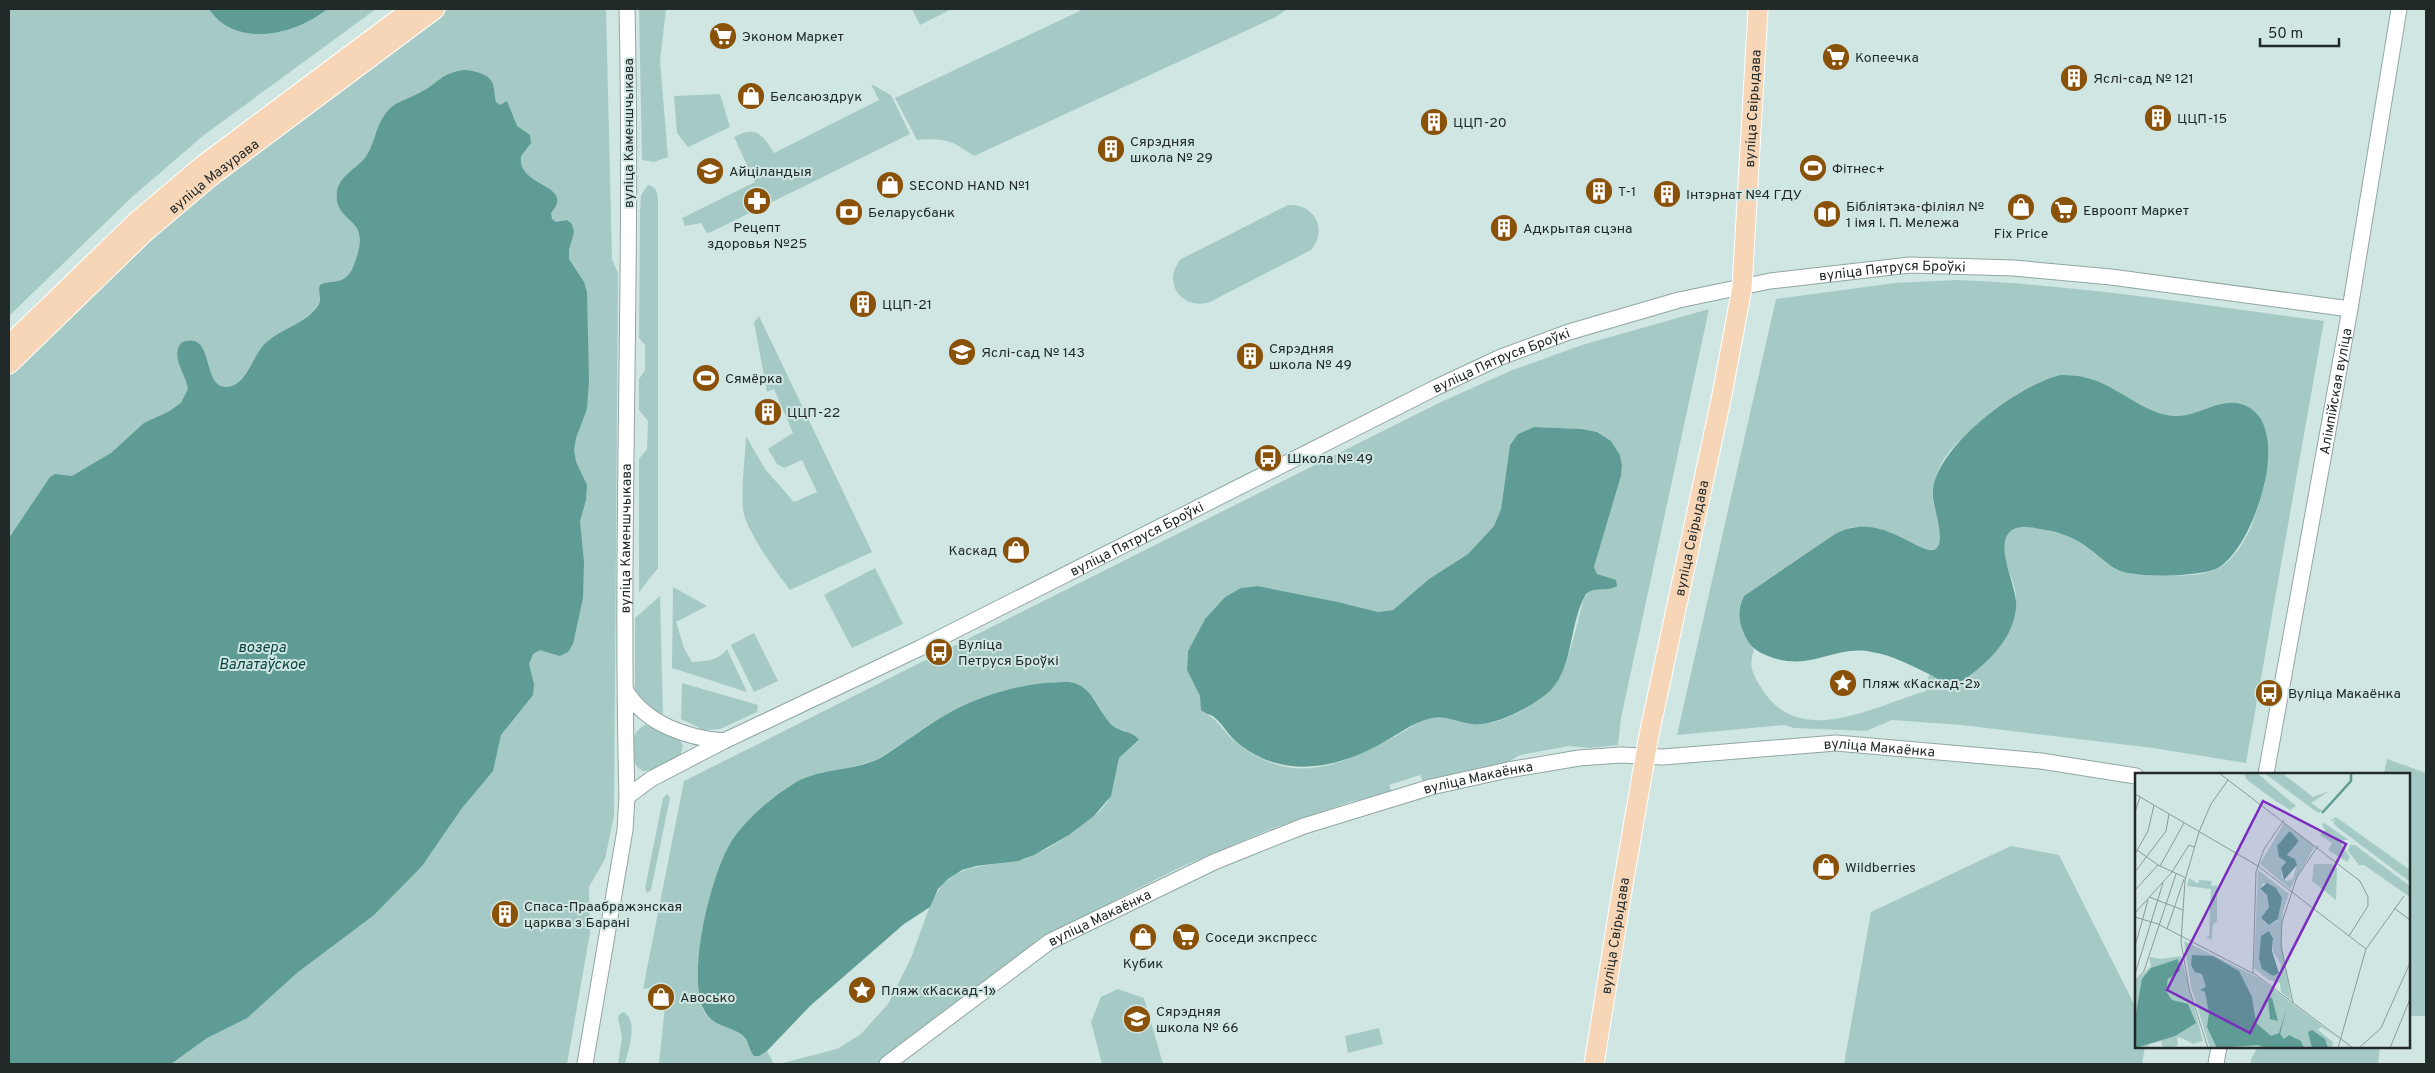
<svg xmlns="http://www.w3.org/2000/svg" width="2435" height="1073" font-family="Overpass,sans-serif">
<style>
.green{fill:#a5cac5;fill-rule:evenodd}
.water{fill:#5e9c95}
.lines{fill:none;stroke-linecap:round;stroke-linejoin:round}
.minor-casing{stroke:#91a6a3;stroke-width:17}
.major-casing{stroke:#fff;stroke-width:21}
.minor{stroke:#fff;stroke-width:15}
.major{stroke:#f7d6b8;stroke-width:19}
.labels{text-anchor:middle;stroke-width:4;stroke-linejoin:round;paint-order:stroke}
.poi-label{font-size:14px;fill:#222a29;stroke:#d0e6e3;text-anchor:start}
.street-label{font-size:14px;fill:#222a29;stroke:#d0e6e3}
.water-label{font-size:15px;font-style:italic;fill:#07433e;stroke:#d0e6e3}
.inset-river{fill:none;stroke:#5e9c95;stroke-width:2.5}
.inset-road{fill:none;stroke:#8a9b99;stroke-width:1}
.view{fill:#7b2cbf;fill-opacity:0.15;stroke:#7b2cbf;stroke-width:2.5}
.inset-edge{fill:none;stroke:#222a29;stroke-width:2.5}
</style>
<rect width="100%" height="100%" fill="#d0e6e3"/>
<path class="green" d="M9 9H376L204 135 132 197 9 316Z
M448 9H606L612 259 618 273 614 816 605 859 589 887 590 933 567 1064H9V372L148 236 381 57Z
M639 9H666L660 61 668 157 654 162 642 160Z
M912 9H952L920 25Z
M1084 9H1287L1276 17 974 156C950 140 946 138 917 140L895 98Z
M871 84 891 95 910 134 709 233 706 232 701 223 685 226 682 218 755 182 734 137C756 125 763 135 774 153L879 100Z
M720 94 730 127 688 147 677 133 674 96Z
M648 185C656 187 657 191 658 199V568L639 592V459L647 449 648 421 639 410V379L645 370V345L639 338 640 213 641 195Z
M1288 205C1315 203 1328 230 1311 250L1210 302C1182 311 1161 282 1181 259Z
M1958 280C2080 285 2202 305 2324 321L2246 763 2153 748 1962 725 1892 720 1866 731 1794 728 1784 725 1677 735 1776 299 1895 283ZM2069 375C2112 378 2138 413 2174 416 2193 418 2211 406 2230 403L2265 481C2259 510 2245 555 2217 569 2199 577 2175 576 2156 574 2145 573 2129 575 2119 570 2106 564 2096 554 2085 546 2073 536 2058 532 2043 529 2035 527 2025 526 2017 528 1987 538 2016 577 2016 597 2016 638 1986 671 1949 683L1929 674 1926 691C1877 705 1800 750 1762 689 1753 674 1748 667 1754 650 1743 635 1733 614 1744 596L1835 534 1854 527 1926 550 1936 549C1948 537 1930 507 1933 490 1936 477 1939 465 1947 455 1966 428 2037 376 2069 375Z
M1709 309 1621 718 1618 745 1589 748 1569 746 1520 755 1500 767 1423 782 1420 775 1389 785 1392 792 1350 802 1271 829 1183 866 1121 897 1071 927 881 1064H779L837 1049 861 1034 888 1004 911 958 932 900 943 884 955 874 970 868 1025 859 1048 848 1069 835 1100 811 1108 801 1119 758 1139 741C1132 729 1117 733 1108 721 1100 710 1094 693 1081 686 1069 679 1050 683 1037 685 1007 691 978 698 951 712 926 725 905 743 881 757 861 768 837 768 816 775 804 778 789 787 779 794 762 807 743 824 731 842 711 875 685 979 705 1013 714 1026 732 1027 744 1036L751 1052 759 1056 767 1051 774 1064H659L667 986 643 989 684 781 1441 402 1510 371 1582 345ZM1534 427 1582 429 1597 432 1611 441 1620 455 1622 466 1621 476 1594 567 1598 575V589L1589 592 1584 598C1576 626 1568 673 1548 693 1537 703 1502 723 1487 723 1469 724 1449 714 1431 718 1417 721 1406 731 1394 737 1362 754 1323 774 1286 767 1266 763 1244 751 1230 737 1220 726 1216 718 1203 712L1200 696 1187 670 1188 651 1205 619 1225 597 1241 588 1259 586 1338 602 1378 612 1393 610 1429 579 1468 554 1494 526 1501 509 1510 445 1518 434Z
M759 316 872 552 790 590C777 573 746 531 743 510 741 486 745 460 746 436L765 469 794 502 817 492 802 460 784 468 777 464 768 449 793 433 774 389 767 392 754 322Z
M875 568 903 624 852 648 824 595Z
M673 587 707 606 676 622 684 648 692 662C706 661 718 661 727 649L747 692 672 668Z
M660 596 663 716 638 700 635 690V618Z
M754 633 778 681 754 692 731 645Z
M682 683 758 705 757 712 720 729 704 730 681 719Z
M645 725 651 726 680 740 683 746 680 756 652 770 643 771C626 763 628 732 645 725Z
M2387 759 2426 773V1016H2409V774H2384Z
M667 794 670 798 651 890 647 893 645 888 663 798Z
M2011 846 2059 855 2136 1008V1047H2145L2142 1064H1844L1871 912Z
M1118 989 1144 998 1163 1064H1102L1091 1022 1101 997Z
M624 1012C639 1022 628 1050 625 1064H618L622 1037 618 1018 620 1014Z
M1379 1028 1383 1044 1348 1053 1345 1036Z
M2258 1047H2380L2378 1064H2251V1059Z"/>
<path class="water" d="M209 9H327C295 35 236 49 209 9Z
M464 70C472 70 489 74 492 82 495 88 494 96 496 102L500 105 507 101 517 126 530 135 531 143 521 156C517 184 562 184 557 203 556 207 553 210 551 213L552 219 556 222 567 220 572 224 574 232 569 250V259L584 282 587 292 589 381 587 409 576 438 574 450 576 462 587 485 586 500 580 521 584 562 583 598 573 644 568 652 560 656 540 650 533 654 529 664 534 684 533 695 501 735 493 771 462 808 422 866 374 915 298 972 247 1018 207 1038 171 1064H9V538L50 477 55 474 72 476 111 453 144 423 168 412 181 403 188 389C186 374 170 357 181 343 215 328 201 386 225 387 245 388 252 359 262 347 277 329 304 326 318 306 323 299 317 292 320 285 328 280 337 284 345 278 351 274 354 266 356 259 372 214 333 225 337 192 339 176 356 169 365 158 374 146 375 129 384 116 392 102 407 100 421 92 439 83 439 74 464 70Z
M2061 375C2111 373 2133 412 2174 416 2200 418 2224 392 2250 408 2292 434 2253 548 2218 568 2201 577 2134 578 2118 570 2106 564 2096 553 2084 545 2071 536 2056 531 2040 529 2032 527 2022 526 2014 529 1990 541 2019 587 2016 608 2013 637 1992 659 1969 676 1964 680 1957 684 1950 683 1943 683 1937 678 1931 675 1912 666 1892 655 1872 652 1833 644 1812 673 1768 656 1755 651 1748 645 1743 631 1738 620 1738 607 1744 596L1835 534C1882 509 1918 557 1936 549 1947 538 1931 506 1933 490 1938 445 2018 385 2061 375Z
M1534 427 1582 429 1597 432 1611 441 1620 455 1622 466 1621 476 1594 567 1597 574 1616 580 1617 586C1608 592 1596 586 1586 594 1569 623 1574 665 1551 690 1536 705 1494 727 1473 724 1459 723 1446 715 1432 718 1412 722 1393 738 1375 747 1330 770 1282 777 1240 745 1229 737 1223 724 1214 717 1210 714 1205 714 1201 710L1200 696 1187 670 1188 651 1205 619 1225 597 1241 588 1258 586 1338 602 1378 612 1393 610 1429 579 1468 554 1494 526 1501 509 1510 445 1518 434Z
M1069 682C1091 684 1097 708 1109 722 1118 733 1132 730 1139 740L1119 758 1111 796 1094 816 1069 835 1034 855 1018 861 976 866 962 870 948 879 938 889 930 907 904 924 810 1006 767 1051 759 1056H754C748 1050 749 1039 741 1034 727 1025 713 1027 704 1010 686 975 711 874 731 842 746 819 772 797 795 783 821 767 855 772 882 757 905 743 925 726 949 713 983 694 1029 681 1069 682Z"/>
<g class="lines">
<defs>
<g id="minor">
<path d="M626 691C646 724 687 738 724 741"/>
<path id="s1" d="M2266 774 2350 309 2399 9"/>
<path id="s2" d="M627 797 651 779 724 741 920 648 1437 387 1501 357 1569 332 1679 300 1770 281 1910 265 2014 268 2111 277 2350 309"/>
<path id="s3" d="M585 1064 625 830 627 797C620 534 633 271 627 9"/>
<path id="s4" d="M887 1064 1049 942 1214 862 1251 847 1304 826 1431 787 1508 770 1579 758 1621 755 1663 757 1836 743 2041 761 2136 776"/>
<path d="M2216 1064 2219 1047"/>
</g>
<g id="major">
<path d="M9 345 137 221 202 166 412 9"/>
<path id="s5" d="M9 364 145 232 210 177 435 9"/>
<path id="s6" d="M1594 1064 1623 885 1649 735 1722 395 1742 288 1758 9"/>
</g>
</defs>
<use href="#minor" class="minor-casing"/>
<use href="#major" class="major-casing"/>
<use href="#minor" class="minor"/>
<use href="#major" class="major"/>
</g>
<defs>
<symbol id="supermarket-disc" viewBox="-11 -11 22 22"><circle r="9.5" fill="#8a5108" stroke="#d0e6e3"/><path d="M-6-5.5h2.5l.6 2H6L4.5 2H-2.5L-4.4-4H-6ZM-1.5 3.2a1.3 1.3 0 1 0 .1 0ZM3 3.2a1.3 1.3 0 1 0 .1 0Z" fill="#fff"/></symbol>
<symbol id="building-disc" viewBox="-11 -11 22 22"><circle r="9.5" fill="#8a5108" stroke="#d0e6e3"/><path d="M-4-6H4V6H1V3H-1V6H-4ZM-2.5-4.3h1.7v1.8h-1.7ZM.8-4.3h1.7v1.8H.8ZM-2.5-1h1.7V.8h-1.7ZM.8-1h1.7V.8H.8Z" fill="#fff"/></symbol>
<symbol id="shop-disc" viewBox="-11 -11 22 22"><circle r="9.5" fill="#8a5108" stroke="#d0e6e3"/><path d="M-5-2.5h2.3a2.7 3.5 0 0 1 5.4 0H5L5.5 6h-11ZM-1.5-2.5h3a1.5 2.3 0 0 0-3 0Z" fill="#fff"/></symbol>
<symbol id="stadium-disc" viewBox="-11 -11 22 22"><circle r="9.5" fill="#8a5108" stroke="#d0e6e3"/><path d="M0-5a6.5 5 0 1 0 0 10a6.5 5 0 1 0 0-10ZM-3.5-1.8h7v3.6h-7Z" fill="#fff"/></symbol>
<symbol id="school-disc" viewBox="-11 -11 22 22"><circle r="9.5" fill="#8a5108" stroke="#d0e6e3"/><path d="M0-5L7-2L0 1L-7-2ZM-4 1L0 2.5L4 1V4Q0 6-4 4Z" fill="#fff"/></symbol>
<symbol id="pharmacy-disc" viewBox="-11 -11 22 22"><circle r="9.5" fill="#8a5108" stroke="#d0e6e3"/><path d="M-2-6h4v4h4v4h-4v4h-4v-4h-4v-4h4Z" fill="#fff"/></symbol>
<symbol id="bank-disc" viewBox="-11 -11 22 22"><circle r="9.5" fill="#8a5108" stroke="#d0e6e3"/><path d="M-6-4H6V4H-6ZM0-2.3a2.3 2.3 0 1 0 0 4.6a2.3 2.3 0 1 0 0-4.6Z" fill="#fff"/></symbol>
<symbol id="library-disc" viewBox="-11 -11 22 22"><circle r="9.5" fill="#8a5108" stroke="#d0e6e3"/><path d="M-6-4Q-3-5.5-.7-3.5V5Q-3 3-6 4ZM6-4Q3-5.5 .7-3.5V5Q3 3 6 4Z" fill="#fff"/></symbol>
<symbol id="bus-disc" viewBox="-11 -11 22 22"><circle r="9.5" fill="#8a5108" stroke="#d0e6e3"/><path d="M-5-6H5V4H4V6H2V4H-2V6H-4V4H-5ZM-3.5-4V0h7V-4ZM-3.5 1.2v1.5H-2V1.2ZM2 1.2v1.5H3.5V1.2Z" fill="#fff"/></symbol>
<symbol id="sight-disc" viewBox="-11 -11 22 22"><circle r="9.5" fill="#8a5108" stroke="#d0e6e3"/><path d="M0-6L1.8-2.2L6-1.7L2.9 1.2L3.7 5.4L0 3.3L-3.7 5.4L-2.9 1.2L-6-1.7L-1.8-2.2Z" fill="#fff"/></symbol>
</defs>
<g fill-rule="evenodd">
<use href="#supermarket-disc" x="707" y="20" width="32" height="32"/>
<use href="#supermarket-disc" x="1820" y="41" width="32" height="32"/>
<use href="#building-disc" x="2058" y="62" width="32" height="32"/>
<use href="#shop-disc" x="735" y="80" width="32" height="32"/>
<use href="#building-disc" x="2142" y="102" width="32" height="32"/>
<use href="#building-disc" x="1418" y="106" width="32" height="32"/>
<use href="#building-disc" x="1095" y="133" width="32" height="32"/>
<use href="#stadium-disc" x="1797" y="152" width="32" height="32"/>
<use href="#school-disc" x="694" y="155" width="32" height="32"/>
<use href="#shop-disc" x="874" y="169" width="32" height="32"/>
<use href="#building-disc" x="1583" y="175" width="32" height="32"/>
<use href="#building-disc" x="1651" y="178" width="32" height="32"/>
<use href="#pharmacy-disc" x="741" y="185" width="32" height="32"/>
<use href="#shop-disc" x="2005" y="191" width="32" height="32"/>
<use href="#supermarket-disc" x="2048" y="194" width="32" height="32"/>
<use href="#bank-disc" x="833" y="196" width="32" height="32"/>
<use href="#library-disc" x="1811" y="198" width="32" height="32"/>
<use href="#building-disc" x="1488" y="212" width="32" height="32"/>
<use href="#building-disc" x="847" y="288" width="32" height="32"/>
<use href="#school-disc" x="946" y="336" width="32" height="32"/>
<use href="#building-disc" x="1234" y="340" width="32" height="32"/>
<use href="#stadium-disc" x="690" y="362" width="32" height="32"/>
<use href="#building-disc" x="752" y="396" width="32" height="32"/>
<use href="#bus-disc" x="1252" y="442" width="32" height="32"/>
<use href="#shop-disc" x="1000" y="534" width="32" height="32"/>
<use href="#bus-disc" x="923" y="636" width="32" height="32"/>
<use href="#sight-disc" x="1827" y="667" width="32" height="32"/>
<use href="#bus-disc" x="2253" y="677" width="32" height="32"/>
<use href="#shop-disc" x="1810" y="851" width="32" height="32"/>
<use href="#building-disc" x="489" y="898" width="32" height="32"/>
<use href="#shop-disc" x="1127" y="921" width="32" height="32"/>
<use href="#supermarket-disc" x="1170" y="921" width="32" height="32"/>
<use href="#sight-disc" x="846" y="974" width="32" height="32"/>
<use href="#shop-disc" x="645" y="981" width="32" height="32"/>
<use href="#school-disc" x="1121" y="1003" width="32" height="32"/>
</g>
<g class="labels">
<g class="poi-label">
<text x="742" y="41">Эконом Маркет</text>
<text x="1855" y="62">Копеечка</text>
<text x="2093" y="83">Яслі-сад № 121</text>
<text x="770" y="101">Белсаюздрук</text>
<text x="2177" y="123">ЦЦП-15</text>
<text x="1453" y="127">ЦЦП-20</text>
<text x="1130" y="146">Сярэдняя<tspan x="1130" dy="16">школа № 29</tspan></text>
<text x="1832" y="173">Фітнес+</text>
<text x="729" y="176">Айціландыя</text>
<text x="909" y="190">SECOND HAND №1</text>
<text x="1618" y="196">Т-1</text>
<text x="1686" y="199">Інтэрнат №4 ГДУ</text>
<text x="1846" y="211">Бібліятэка-філіял №<tspan x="1846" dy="16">1 імя І. П. Мележа</tspan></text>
<text x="2083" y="215">Евроопт Маркет</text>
<text x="868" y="217">Беларусбанк</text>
<text x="757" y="232" text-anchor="middle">Рецепт<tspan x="757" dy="16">здоровья №25</tspan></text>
<text x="1523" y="233">Адкрытая сцэна</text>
<text x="2021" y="238" text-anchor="middle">Fix Price</text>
<text x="882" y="309">ЦЦП-21</text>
<text x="1269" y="353">Сярэдняя<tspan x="1269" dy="16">школа № 49</tspan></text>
<text x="981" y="357">Яслі-сад № 143</text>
<text x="725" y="383">Сямёрка</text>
<text x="787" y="417">ЦЦП-22</text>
<text x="1287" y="463">Школа № 49</text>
<text x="997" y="555" text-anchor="end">Каскад</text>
<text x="958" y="649">Вуліца<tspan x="958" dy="16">Петруся Броўкі</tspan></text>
<text x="1862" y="688">Пляж «Каскад-2»</text>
<text x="2288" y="698">Вуліца Макаёнка</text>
<text x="1845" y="872">Wildberries</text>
<text x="524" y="911">Спаса-Праабражэнская<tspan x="524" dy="16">царква з Барані</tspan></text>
<text x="1205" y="942">Соседи экспресс</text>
<text x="1143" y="968" text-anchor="middle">Кубик</text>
<text x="881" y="995">Пляж «Каскад-1»</text>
<text x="680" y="1002">Авосько</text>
<text x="1156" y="1016">Сярэдняя<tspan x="1156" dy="16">школа № 66</tspan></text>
</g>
<g class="street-label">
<text dy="5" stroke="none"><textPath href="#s6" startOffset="970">вуліца Свірыдава</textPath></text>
<text transform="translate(628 133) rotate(-90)" y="5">вуліца Каменшчыкава</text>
<text dy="5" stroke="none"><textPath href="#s5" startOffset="278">вуліца Мазурава</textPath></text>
<text dy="5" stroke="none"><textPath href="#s2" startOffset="1382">вуліца Пятруся Броўкі</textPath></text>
<text dy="5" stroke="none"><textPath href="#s2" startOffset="978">вуліца Пятруся Броўкі</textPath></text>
<text dy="5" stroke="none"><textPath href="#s1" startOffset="389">Алімпійская вуліца</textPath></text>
<text dy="5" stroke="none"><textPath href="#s3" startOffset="529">вуліца Каменшчыкава</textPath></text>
<text dy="5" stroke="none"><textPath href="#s2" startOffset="572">вуліца Пятруся Броўкі</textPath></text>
<text dy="5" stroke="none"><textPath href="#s6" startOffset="535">вуліца Свірыдава</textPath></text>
<text dy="5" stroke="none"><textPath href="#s4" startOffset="1068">вуліца Макаёнка</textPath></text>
<text dy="5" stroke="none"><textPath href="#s4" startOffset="664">вуліца Макаёнка</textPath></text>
<text dy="5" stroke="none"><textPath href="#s4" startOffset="259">вуліца Макаёнка</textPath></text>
<text dy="5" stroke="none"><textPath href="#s6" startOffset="130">вуліца Свірыдава</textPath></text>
</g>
<g class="water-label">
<text x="262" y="652">возера<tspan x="262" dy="17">Валатаўское</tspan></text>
</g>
</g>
<g transform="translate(2135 773)">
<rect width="275" height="275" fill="#d0e6e3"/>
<path d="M109 0H122L161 33 155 37 139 27 111 6ZM129 0H147L178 24 194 18 176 30 188 38 183 40ZM201 44 275 97V109L202 54 198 49 202 47 195 48ZM149 50 180 73 155 116 125 91ZM155 58 164 68 152 82 161 87V95L158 106 152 108 147 105 146 95 151 89 145 85 142 75ZM189 50 214 67H208L206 72 215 84 212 89 193 77 197 70 185 62 190 57 187 52ZM220 72 275 113V124L229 92H224L213 78 215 72ZM179 91H197L202 95 201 127 177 108ZM123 97 154 121 148 138 146 166 156 227 146 219 145 210 134 207 119 195ZM128 110 141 115 147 125 142 148 134 152 126 146 134 133 132 122 125 117ZM134 158 138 163V179L146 191 145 199 138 203 127 196 124 186 126 163ZM54 105 63 111 64 107 77 108 76 113 82 112V148L78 152 76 173V166L71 165 74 163 76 116 52 113ZM49 168 122 204 203 265 186 254 183 257 198 269 197 275H75L56 214ZM46 183 68 268 58 271 45 264 42 265 43 272 36 275H28L26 268 13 272V275H0L1 208 16 193 14 184 27 186Z" fill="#a5cac5" fill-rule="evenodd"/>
<path d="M155 58 164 68 152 82 160 86 162 92 149 107 146 95 151 89 144 84 142 73ZM132 110 141 115 147 125 143 146 134 152 126 145 134 134 132 122 125 116ZM134 158 138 165 137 178 144 200 138 203 127 196 124 186 126 163ZM57 182 78 183 104 198 117 224 121 250 136 263 144 260 152 235 145 261 149 266 154 262 166 268 169 275H131L123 272 82 275 72 254 74 240 70 219 65 217 71 214 67 201 60 199 56 192ZM43 186 45 198 33 206 31 218 37 227 53 231 61 250 40 263 0 275V245L7 206 16 195ZM133 224 137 225 143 248 135 246ZM177 257 190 266 193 275H177L173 259Z" fill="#5e9c95"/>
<path class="inset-river" d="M187 40 216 8V0"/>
<path class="inset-road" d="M84 0 225 108 233 124V133L214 163M0 21 123 93 231 176 203 275M0 39 5 24M64 59 76 31 93 7M64 59 50 107 46 169 54 215 73 275M2 77 23 92 51 105M0 81 13 58 19 32M25 93 49 50M0 99 31 58 34 41M0 117 23 92M14 124 48 137M259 135 275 147M0 140 37 99 54 72 59 74M0 144 23 151 121 202 218 275M32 156 49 106M0 173 13 127M231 176 269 123M118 200 121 99 129 76 149 47M0 201 28 110M0 209 9 198 41 101M158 230 146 173 147 149 162 104 183 73M224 275 246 255 275 190M255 275 275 226"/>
<path class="view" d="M128 28 211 71 115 260 32 217Z"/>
<rect width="275" height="275" class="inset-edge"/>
</g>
<rect width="2435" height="1073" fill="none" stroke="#222a29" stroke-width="20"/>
<path d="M2260 38v8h79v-8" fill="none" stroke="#222a29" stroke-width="2.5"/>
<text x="2268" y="38" font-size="15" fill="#222a29" stroke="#d0e6e3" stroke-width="4" paint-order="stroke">50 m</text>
</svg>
